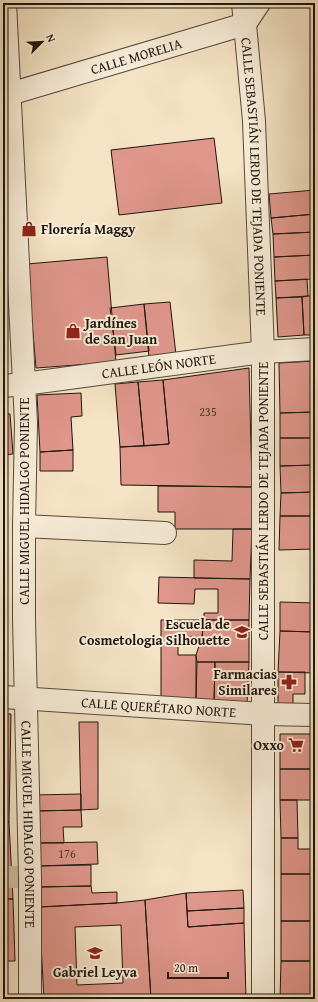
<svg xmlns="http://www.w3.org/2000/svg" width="318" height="1002" font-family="'Gentium Book Plus',serif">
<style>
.building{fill:#df968b;stroke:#1f150e;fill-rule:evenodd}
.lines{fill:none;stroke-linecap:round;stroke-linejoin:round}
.minor-tunnel{stroke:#d4c4a9;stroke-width:22;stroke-dasharray:22 11;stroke-linecap:butt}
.minor-casing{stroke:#54483c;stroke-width:24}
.minor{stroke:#f8edd9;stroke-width:22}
.labels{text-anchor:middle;stroke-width:4;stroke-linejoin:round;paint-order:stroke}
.number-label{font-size:12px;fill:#4f352d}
.street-label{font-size:14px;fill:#1f150e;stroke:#f8edd9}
.poi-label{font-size:14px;font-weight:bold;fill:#1f150e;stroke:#f8edd9;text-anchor:end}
</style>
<rect width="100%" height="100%" fill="#f4e3c4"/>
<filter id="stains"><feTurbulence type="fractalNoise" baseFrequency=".005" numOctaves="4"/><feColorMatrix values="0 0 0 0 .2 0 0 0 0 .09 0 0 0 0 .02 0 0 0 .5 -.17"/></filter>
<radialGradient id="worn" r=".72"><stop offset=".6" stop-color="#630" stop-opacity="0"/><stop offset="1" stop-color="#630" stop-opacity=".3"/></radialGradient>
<path class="building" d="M214 138 222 203 119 215 111 150Z
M315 190V214L271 218 269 194Z
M315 214V232L273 234 271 218Z
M315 232V255L274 257 273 234Z
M315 255V279L275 281 274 257Z
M107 257 116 362 36 368 27 264Z
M307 279 308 296 276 298 275 281Z
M308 296H315V335H304L302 297Z
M302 297 304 335 278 337 276 298Z
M170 302 176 355 149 358 144 304Z
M144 304 149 351 116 355 110 308Z
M315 361V412L280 413 279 363Z
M249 368 252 487 121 485 120 447 169 444 163 380Z
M163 380 169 444 144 446 138 382Z
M138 382 144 446 120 447 115 384Z
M81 393 82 416 71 417 73 450 40 452 37 395Z
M315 412V438H280V413Z
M3 414H10L13 454 3 455Z
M280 438H315V465L280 466Z
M73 450V471H40V452Z
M315 465V492L281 493 280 466Z
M158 486 252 487V529H175V512H158Z
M315 492V516H280L281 493Z
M280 516H315V549L279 550Z
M233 529H252L250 579 194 578V560L232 561Z
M159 577 250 579 249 620H204V613H218V589H195L194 604 158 603Z
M280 602 315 603V632L280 631Z
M161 620H204L202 637H178V655H196V701H161Z
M204 620H249V662H197L196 655 202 637Z
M280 631 315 632V673L278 672Z
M197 662H215L214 702 196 701Z
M215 662H249L247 704 214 702Z
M278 672H305V694H293V708L278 707Z
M3 714H11L9 822H3Z
M79 722H98V809L81 810Z
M280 734H315V769H280Z
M280 769H315V800H280Z
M81 794V810L35 811 34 795Z
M280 800H297L298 838H281Z
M81 810 82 827H63L64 843H36L35 811Z
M3 822H9L13 899H3Z
M281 838H298V849H315V874H281Z
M97 842 98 864 37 866 36 843Z
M91 865V886L38 887 37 866Z
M281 874H315V921H281Z
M91 886 92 893 117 892V903L39 907 38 887Z
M243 890 244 908 187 911 186 893Z
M186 893 188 927 244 923 246 999H151L145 900Z
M3 899H13L15 961H3Z
M145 900 151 999H44L39 907 117 903ZM121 925 123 983 77 985 75 927Z
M244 908V923L188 927 187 911Z
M281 921H315V961H281Z
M281 961H315V999H280Z"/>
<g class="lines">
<path class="minor-tunnel" d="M3 877H30"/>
<defs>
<g id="minor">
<path id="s1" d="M5 3 26 423 24 526V619L30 877V999"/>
<path id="s2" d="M243 3 254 121 263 352V999"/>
<path id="s3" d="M3 96 245 24 259 3"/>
<path id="s4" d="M3 386 24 384 263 352 315 349"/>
<path d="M24 526 165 533"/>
<path id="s5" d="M3 697 264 714 315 715"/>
</g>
</defs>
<use href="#minor" class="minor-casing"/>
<use href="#minor" class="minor"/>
</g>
<defs>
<symbol id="shop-bare" viewBox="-9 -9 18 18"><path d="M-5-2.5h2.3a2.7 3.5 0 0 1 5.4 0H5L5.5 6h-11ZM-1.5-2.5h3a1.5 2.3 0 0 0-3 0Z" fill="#8f2418" stroke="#f8edd9" stroke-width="2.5" paint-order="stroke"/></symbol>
<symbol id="university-bare" viewBox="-9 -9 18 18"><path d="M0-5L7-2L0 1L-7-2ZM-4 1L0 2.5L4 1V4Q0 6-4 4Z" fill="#8f2418" stroke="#f8edd9" stroke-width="2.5" paint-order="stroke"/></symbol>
<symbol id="pharmacy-bare" viewBox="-9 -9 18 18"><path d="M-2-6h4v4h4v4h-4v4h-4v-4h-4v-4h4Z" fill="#8f2418" stroke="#f8edd9" stroke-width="2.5" paint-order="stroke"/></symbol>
<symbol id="supermarket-bare" viewBox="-9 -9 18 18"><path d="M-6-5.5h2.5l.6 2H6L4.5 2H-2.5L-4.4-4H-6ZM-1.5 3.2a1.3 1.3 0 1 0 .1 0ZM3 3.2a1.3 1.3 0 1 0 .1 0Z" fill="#8f2418" stroke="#f8edd9" stroke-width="2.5" paint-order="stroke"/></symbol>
<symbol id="school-bare" viewBox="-9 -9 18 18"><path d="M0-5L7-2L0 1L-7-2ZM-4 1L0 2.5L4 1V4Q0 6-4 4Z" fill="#8f2418" stroke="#f8edd9" stroke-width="2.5" paint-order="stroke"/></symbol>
</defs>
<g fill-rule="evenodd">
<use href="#shop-bare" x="18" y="218" width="22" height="22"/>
<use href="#shop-bare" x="62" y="320" width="22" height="22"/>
<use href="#university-bare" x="231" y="621" width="22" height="22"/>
<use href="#pharmacy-bare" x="278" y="671" width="22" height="22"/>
<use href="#supermarket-bare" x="285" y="734" width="22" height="22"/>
<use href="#school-bare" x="84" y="942" width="22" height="22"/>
</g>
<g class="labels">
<g class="number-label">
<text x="208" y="416">235</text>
<text x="67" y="858">176</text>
</g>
<g class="street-label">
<text dy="5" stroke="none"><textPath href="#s3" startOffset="139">CALLE MORELIA</textPath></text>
<text dy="5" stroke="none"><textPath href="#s2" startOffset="174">CALLE SEBASTIÁN LERDO DE TEJADA PONIENTE</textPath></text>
<text dy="5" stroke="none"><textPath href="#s4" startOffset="157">CALLE LEÓN NORTE</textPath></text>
<text transform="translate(24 501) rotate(-90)" y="5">CALLE MIGUEL HIDALGO PONIENTE</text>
<text transform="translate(263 501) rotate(-90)" y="5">CALLE SEBASTIÁN LERDO DE TEJADA PONIENTE</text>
<text dy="5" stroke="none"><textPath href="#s5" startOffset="156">CALLE QUERÉTARO NORTE</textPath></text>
<text dy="5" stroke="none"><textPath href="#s1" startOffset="822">CALLE MIGUEL HIDALGO PONIENTE</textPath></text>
</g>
<g class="poi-label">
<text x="41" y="234" text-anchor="start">Florería Maggy</text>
<text x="85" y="328" text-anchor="start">Jardínes<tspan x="85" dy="16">de San Juan</tspan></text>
<text x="230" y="629">Escuela de<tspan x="230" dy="16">Cosmetologia Silhouette</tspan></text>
<text x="277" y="679">Farmacias<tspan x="277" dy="16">Similares</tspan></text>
<text x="284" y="750">Oxxo</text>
<text x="95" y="977" text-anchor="middle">Gabriel Leyva</text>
</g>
</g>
<rect width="318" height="1002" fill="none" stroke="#f4e3c4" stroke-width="16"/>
<rect x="4" y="4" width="310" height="994" fill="none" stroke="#1f150e" stroke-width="2"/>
<rect x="8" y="8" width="302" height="986" fill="none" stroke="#1f150e"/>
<g transform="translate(42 42) rotate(66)" stroke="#f8edd9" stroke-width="3" paint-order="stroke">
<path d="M0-3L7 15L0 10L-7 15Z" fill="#1f150e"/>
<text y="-6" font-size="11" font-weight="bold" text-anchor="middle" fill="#1f150e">N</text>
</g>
<path d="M168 972v6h60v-6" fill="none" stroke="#1f150e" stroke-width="2"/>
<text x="174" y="972" font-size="12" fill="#1f150e" stroke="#f8edd9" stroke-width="3" paint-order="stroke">20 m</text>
<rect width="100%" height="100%" filter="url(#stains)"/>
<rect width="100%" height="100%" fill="url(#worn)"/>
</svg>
